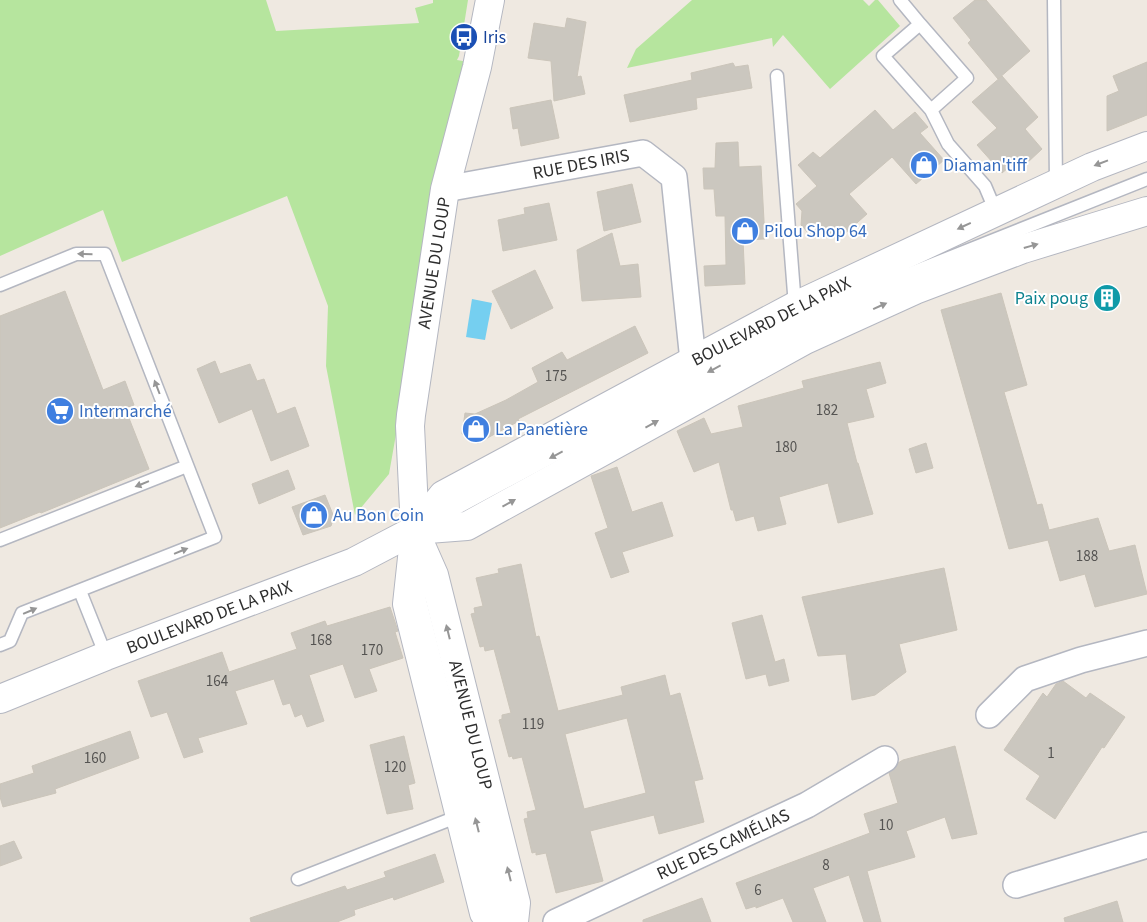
<svg xmlns="http://www.w3.org/2000/svg" width="1147" height="922" font-family="'Source Sans 3',sans-serif">
<style>
.green{fill:#b6e59e}
.water{fill:#75cff0}
.building{fill:#cbc7bf;stroke:#cbc5ba;fill-rule:evenodd}
.lines{fill:none;stroke-linecap:round;stroke-linejoin:round}
.service-casing{stroke:#b4b7c1;stroke-width:15}
.minor-casing{stroke:#b4b7c1;stroke-width:28}
.tertiary-casing{stroke:#b4b7c1;stroke-width:30}
.secondary-casing{stroke:#b4b7c1;stroke-width:30}
.service{stroke:#fff;stroke-width:12}
.minor{stroke:#fff;stroke-width:25}
.tertiary{stroke:#fff;stroke-width:28}
.secondary{stroke:#fff;stroke-width:28}
.oneway{fill:#969696}
.labels{text-anchor:middle;stroke-width:4;stroke-linejoin:round;paint-order:stroke}
.number-label{font-size:15px;fill:#555452}
.transit-label{font-size:18px;fill:#164399;stroke:#fff;text-anchor:start}
.street-label{font-size:18px;fill:#2e2e2e;stroke:#fff}
.shop-label{font-size:18px;fill:#366cbe;stroke:#fff;text-anchor:start}
.culture-label{font-size:18px;fill:#0d838f;stroke:#fff;text-anchor:end}
</style>
<rect width="100%" height="100%" fill="#efe9e1"/>
<path class="green" d="M0 0H266L276 31 419 23 415 8 433 3V0H468L459 56 457 60 469 62 454 105 389 474 355 515 326 366 328 306 287 196 122 262 103 210 0 256Z
M692 0H863L869 6 875 0H878L900 26 830 89 783 35 773 47 772 38 627 68 636 49Z"/>
<path class="water" d="M472 299 492 303 485 340 466 337Z"/>
<path class="building" d="M975 0H986L1030 51 998 79 968 43 971 40 953 18Z
M567 18 586 22 577 77 581 76 585 94 554 101 551 61 528 58 534 23 565 28Z
M1147 62V115L1107 131V96L1119 91 1113 76Z
M733 63 735 67 748 65 752 88 696 98 697 109 630 122 624 95 692 80 691 73Z
M1002 76 1038 117 1025 129 1042 149 1027 163 1021 157 1002 173 977 145 997 128 972 102Z
M551 100 559 138 521 146 518 128 513 129 510 108Z
M875 110 893 130 915 112 928 127 920 133 944 160 916 184 892 157 849 194 867 214 841 237H812L801 225 802 211 796 204 817 186 798 165 813 152 820 158Z
M738 142 739 167 761 166 765 239 743 240 745 284 705 286 704 266 726 265 725 216H716L714 189H704L703 168H715L716 143Z
M632 184 641 222 604 231 597 192Z
M549 203 557 240 503 251 498 220 525 214 524 208Z
M612 233 620 266 638 264 641 297 582 301 577 250Z
M535 270 553 308 511 329 492 291Z
M65 291 103 390 125 381 134 405 125 408 149 469 41 513 40 512 0 528V316Z
M1001 293 1027 385 1004 392 1037 505 1042 504 1049 530 1098 518 1109 551 1135 545 1147 594 1095 607 1085 574 1060 581 1048 540 1009 549 941 310Z
M635 326 648 353 518 419 519 421 478 443 471 441 462 434 465 413 475 414 506 400 538 382 532 368 562 352 567 360Z
M215 361 220 374 250 364 257 381 264 379 277 414 295 407 309 446 271 461 252 409 219 423 197 369Z
M880 362 886 383 866 389 874 417 847 423 857 463H858L873 514 838 523 828 483 779 497 786 524 758 531 754 516 736 521 733 510H731L719 462 694 472 677 431 704 418 711 434 743 427 738 406 804 388 802 381Z
M926 443 933 468 916 473 909 449Z
M617 467 632 512 662 502 673 536 622 552 629 572 611 578 595 533 608 528 591 476Z
M288 470 295 489 259 504 252 484Z
M325 495 334 517 331 526 303 535 292 507Z
M521 564 536 637 539 636 558 711 623 695 621 687 665 675 670 696 680 693 703 779 694 781 704 822 659 834 654 815 590 831 603 881 556 893 546 853 536 855V852L532 853 524 819 528 818 527 812 536 810 522 757 513 759 512 756 509 757 499 720 502 719V715L511 713 494 649 485 651 484 646 480 647 471 614 475 613 474 608 483 606 476 578 499 573 498 569ZM627 718 646 793 584 809 565 734Z
M944 568 957 630 899 644 906 672 875 695 852 700 846 654 818 656 802 597Z
M390 607 398 631 395 632 403 658 369 669 377 691 355 698 343 664 309 675 324 721 307 727 302 714 295 717 290 703 283 705 274 679 235 691 247 724 198 738 203 752 184 758 167 712 151 717 138 681 222 652 229 672 297 649 291 633 325 621 327 626Z
M762 615 775 662 784 659 789 681 769 686 766 674 746 679 732 623Z
M1063 681 1086 698 1090 693 1125 717 1104 748 1102 747 1055 819 1026 799 1040 776 1004 750 1043 693 1047 697 1056 684Z
M130 731 139 758 55 789 56 793 3 807 0 797V784L34 773 32 766Z
M404 736 415 783 408 785 413 809 387 814 370 745Z
M955 746 977 834 952 839 945 817 906 831 915 857 867 871 881 922H864L849 875 813 888 826 922H793L783 898 756 908V906L746 909 736 883 870 833 864 814 898 803 889 773 897 766 898 763 903 760Z
M14 841 22 858 0 866V846Z
M435 854 444 882 394 900 393 897 354 910 355 915 337 922H251L250 918 345 886 347 890 386 877 384 872Z
M702 898 711 922H643V920Z
M1117 901 1123 922H1065L1064 918Z"/>
<g class="lines">
<defs>
<path id="service" d="M900 0 920 24
M1054 0 1056 183
M777 76 795 306
M931 110 967 78 920 24 883 56 931 110 948 144 985 186 996 212
M0 285 76 254H105L215 537 22 613 10 641 0 645
M431 522 788 330 906 275 1147 179
M0 540 187 466
M419 587 420 600 498 908 504 921
M80 591 106 656
M298 879 459 816"/>
<path id="minor" d="M445 189 643 153 674 177 693 361
M989 715 1025 679 1081 660 1147 643
M1016 885 1147 845
M556 922 807 805 885 759"/>
<path id="tertiary" d="M490 0 477 67 445 189 411 415 410 426 415 530 407 604 484 913 493 922
M415 532 434 575 516 903 514 922"/>
<path id="secondary" d="M415 530 443 495 795 306 1092 167 1147 146
M0 699 106 656 354 562 415 530 467 526 805 340 915 290 1023 249 1147 211"/>
</defs>
<use href="#service" class="service-casing"/>
<use href="#minor" class="minor-casing"/>
<use href="#tertiary" class="tertiary-casing"/>
<use href="#secondary" class="secondary-casing"/>
<use href="#service" class="service"/>
<use href="#minor" class="minor"/>
<use href="#tertiary" class="tertiary"/>
<use href="#secondary" class="secondary"/>
</g>
<defs><path id="oneway-solid" d="M-6-.8H1V-3.2L6.5 0L1 3.2V.8H-6Z" transform="scale(1.25)"/></defs>
<g class="oneway">
<use href="#oneway-solid" transform="translate(1101 163) rotate(159)"/>
<use href="#oneway-solid" transform="translate(964 226) rotate(155)"/>
<use href="#oneway-solid" transform="translate(1031 246) rotate(-16)"/>
<use href="#oneway-solid" transform="translate(85 254) rotate(-179)"/>
<use href="#oneway-solid" transform="translate(880 306) rotate(-24)"/>
<use href="#oneway-solid" transform="translate(714 369) rotate(152)"/>
<use href="#oneway-solid" transform="translate(157 387) rotate(-111)"/>
<use href="#oneway-solid" transform="translate(652 424) rotate(-29)"/>
<use href="#oneway-solid" transform="translate(556 455) rotate(152)"/>
<use href="#oneway-solid" transform="translate(142 484) rotate(158)"/>
<use href="#oneway-solid" transform="translate(509 503) rotate(-29)"/>
<use href="#oneway-solid" transform="translate(181 551) rotate(-22)"/>
<use href="#oneway-solid" transform="translate(30 611) rotate(-23)"/>
<use href="#oneway-solid" transform="translate(448 632) rotate(-104)"/>
<use href="#oneway-solid" transform="translate(477 825) rotate(-104)"/>
<use href="#oneway-solid" transform="translate(509 874) rotate(-104)"/>
</g>
<defs>
<symbol id="bus-disc" viewBox="-11 -11 22 22"><circle r="9.5" fill="#1a4fb4" stroke="#fff"/><path d="M-5-6H5V4H4V6H2V4H-2V6H-4V4H-5ZM-3.5-4V0h7V-4ZM-3.5 1.2v1.5H-2V1.2ZM2 1.2v1.5H3.5V1.2Z" fill="#fff"/></symbol>
<symbol id="shop-disc" viewBox="-11 -11 22 22"><circle r="9.5" fill="#3f7fe0" stroke="#fff"/><path d="M-5-2.5h2.3a2.7 3.5 0 0 1 5.4 0H5L5.5 6h-11ZM-1.5-2.5h3a1.5 2.3 0 0 0-3 0Z" fill="#fff"/></symbol>
<symbol id="building-disc" viewBox="-11 -11 22 22"><circle r="9.5" fill="#0f9aa8" stroke="#fff"/><path d="M-4-6H4V6H1V3H-1V6H-4ZM-2.5-4.3h1.7v1.8h-1.7ZM.8-4.3h1.7v1.8H.8ZM-2.5-1h1.7V.8h-1.7ZM.8-1h1.7V.8H.8Z" fill="#fff"/></symbol>
<symbol id="supermarket-disc" viewBox="-11 -11 22 22"><circle r="9.5" fill="#3f7fe0" stroke="#fff"/><path d="M-6-5.5h2.5l.6 2H6L4.5 2H-2.5L-4.4-4H-6ZM-1.5 3.2a1.3 1.3 0 1 0 .1 0ZM3 3.2a1.3 1.3 0 1 0 .1 0Z" fill="#fff"/></symbol>
</defs>
<g fill-rule="evenodd">
<use href="#bus-disc" x="448" y="21" width="32" height="32"/>
<use href="#shop-disc" x="908" y="149" width="32" height="32"/>
<use href="#shop-disc" x="729" y="215" width="32" height="32"/>
<use href="#building-disc" x="1091" y="282" width="32" height="32"/>
<use href="#supermarket-disc" x="44" y="395" width="32" height="32"/>
<use href="#shop-disc" x="460" y="413" width="32" height="32"/>
<use href="#shop-disc" x="298" y="499" width="32" height="32"/>
</g>
<g class="labels">
<g class="number-label">
<text x="556" y="381">175</text>
<text x="827" y="415">182</text>
<text x="786" y="452">180</text>
<text x="1087" y="561">188</text>
<text x="321" y="645">168</text>
<text x="372" y="655">170</text>
<text x="217" y="686">164</text>
<text x="533" y="729">119</text>
<text x="1051" y="758">1</text>
<text x="95" y="763">160</text>
<text x="395" y="772">120</text>
<text x="886" y="830">10</text>
<text x="826" y="870">8</text>
<text x="758" y="895">6</text>
</g>
<g class="transit-label">
<text x="483" y="43">Iris</text>
</g>
<g class="street-label">
<text transform="translate(581 164) rotate(-11)" y="6">RUE DES IRIS</text>
<text transform="translate(434 263) rotate(-81)" y="6">AVENUE DU LOUP</text>
<text transform="translate(771 321) rotate(-27)" y="6">BOULEVARD DE LA PAIX</text>
<text transform="translate(209 617) rotate(-21)" y="6">BOULEVARD DE LA PAIX</text>
<text transform="translate(471 725) rotate(76)" y="6">AVENUE DU LOUP</text>
<text transform="translate(723 844) rotate(-25)" y="6">RUE DES CAMÉLIAS</text>
</g>
<g class="shop-label">
<text x="943" y="171">Diaman'tiff</text>
<text x="764" y="237">Pilou Shop 64</text>
<text x="79" y="417">Intermarché</text>
<text x="495" y="435">La Panetière</text>
<text x="333" y="521">Au Bon Coin</text>
</g>
<g class="culture-label">
<text x="1088" y="304">Paix poug</text>
</g>
</g>
</svg>
